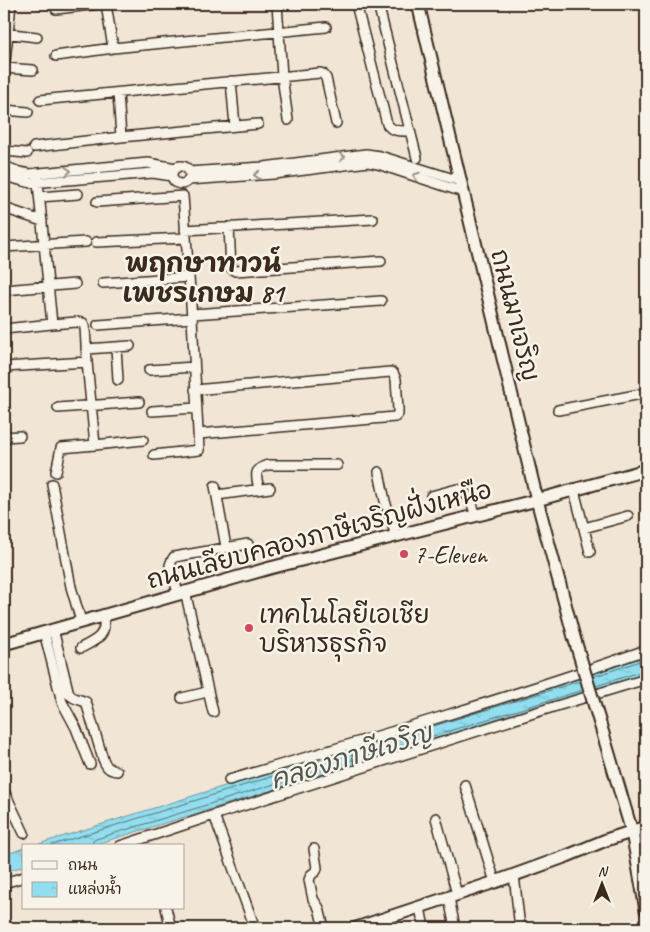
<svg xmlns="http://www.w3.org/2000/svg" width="650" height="932" font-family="Caveat,'Playpen Sans Thai',sans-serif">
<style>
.water{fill:url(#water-ripples);stroke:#6e969b}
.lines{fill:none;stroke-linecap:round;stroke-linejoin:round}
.shore{stroke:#5d7272;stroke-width:1}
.street-casing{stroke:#3b2a1e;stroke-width:12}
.secondary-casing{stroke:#3b2a1e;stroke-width:15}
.street{stroke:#f7f3e8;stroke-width:9}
.secondary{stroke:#f7f3e8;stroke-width:11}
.secondary-bridge-casing{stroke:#3b2a1e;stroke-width:15;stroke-linecap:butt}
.secondary-bridge{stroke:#f7f3e8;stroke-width:11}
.oneway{stroke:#998e83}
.poi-dot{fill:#d1495b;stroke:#f7f3e8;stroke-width:2}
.labels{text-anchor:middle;stroke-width:5;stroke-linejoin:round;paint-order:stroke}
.street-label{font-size:25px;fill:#3b2a1e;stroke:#f7f3e8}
.poi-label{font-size:25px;fill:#3b2a1e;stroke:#f7f3e8;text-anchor:start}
.neighbourhood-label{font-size:26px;font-weight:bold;fill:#3b2a1e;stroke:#f7f3e8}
.water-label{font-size:26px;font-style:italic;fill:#505752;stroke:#f7f3e8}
</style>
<defs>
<pattern id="water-ripples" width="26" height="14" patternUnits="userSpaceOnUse" patternTransform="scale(1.25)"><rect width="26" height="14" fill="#90deef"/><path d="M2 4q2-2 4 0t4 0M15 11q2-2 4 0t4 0" fill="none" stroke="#7dbfcc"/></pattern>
</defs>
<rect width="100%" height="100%" fill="#f1e6d6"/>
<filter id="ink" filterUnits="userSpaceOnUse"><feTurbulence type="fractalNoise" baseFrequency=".02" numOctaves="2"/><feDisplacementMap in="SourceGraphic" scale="10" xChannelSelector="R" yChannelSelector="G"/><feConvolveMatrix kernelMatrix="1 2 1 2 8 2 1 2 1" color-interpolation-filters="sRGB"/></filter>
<g filter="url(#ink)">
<path class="water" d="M646 654V675L596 691 90 846H32L591 672Z
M24 848V866L4 872V855Z"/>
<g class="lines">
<path class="shore" d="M593 677 646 659
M596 686 646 670
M362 748 580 681
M364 757 583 690
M49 846 351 752
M92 846 93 841 96 839 353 760"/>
<defs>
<path id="street" d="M106 4 113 48
M277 4 282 76 288 120
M356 4 387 124C392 132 401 131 410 131
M378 4 417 158
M56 9 100 4
M4 33 37 37
M56 56 113 48 326 27
M4 68 33 70
M4 71 11 4
M231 81 235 126
M118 93 121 137
M40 100 320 73 323 74 326 78 336 123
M4 110 28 112
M34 147 121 137 258 124
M4 151 27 153
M4 166 19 172 29 174 148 163 176 168
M172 175a9 9 0 1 1 18 0a9 9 0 1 1-18 0Z
M189 172 264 167 366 154 380 156 460 181
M37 173 52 324 76 322 83 323 85 327 87 362 95 445 143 440
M4 176 31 183 153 173 172 176
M188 180 274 174 368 162 378 164 463 192
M40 197 78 194
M97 202 183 196 192 318 199 450 154 455
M4 208 42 221
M229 227 231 268 235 271 381 261
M185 230 373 219
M96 242 186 238
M4 247 86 242
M103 283 189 277
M4 290 75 284
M192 314 381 301
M98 325 192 318
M4 329 52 324
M116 347 118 380
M86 349 130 346
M4 367 87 362
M149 370 194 367
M195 390 390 372 393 373 396 379 398 409V414L395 417 198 434
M58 408 139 402
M558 410 646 393
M152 411 196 408
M4 437 20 436
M56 472 61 448 95 445
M379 472 385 501 396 536
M52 484 71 587 81 621
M215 486 226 547
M259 489C256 476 253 469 268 465H337
M574 490 590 552
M217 495 270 488
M431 496 457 489C469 491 472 505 476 515
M584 528 628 516
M185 591 213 712
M178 593 170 565 172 560 174 557 248 544
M53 629 69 694C74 700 80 699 86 702L103 759C106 766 108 770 117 771
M44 632 62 702 76 728 90 764
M81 648C97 640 108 635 103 615
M182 698 203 693 208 690
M355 743 361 768
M229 780C369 739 509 698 646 650
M465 785 495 882
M4 791 24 833
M214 815 540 711 646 679
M436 818 457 894
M120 846 214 815 255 928
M314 849 317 868 316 871 311 875 309 880 313 899 319 908 324 928
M514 875 520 928
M4 883 24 877
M449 898 455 928
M420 907 424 928
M166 908 171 928"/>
<path id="secondary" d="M418 4 537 500 574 637
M4 644 270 568 537 500 646 470
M604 737 632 832 646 910
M356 928 495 882 567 856 606 840 646 827"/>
</defs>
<use href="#street" class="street-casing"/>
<use href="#secondary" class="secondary-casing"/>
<use href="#street" class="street"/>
<use href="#secondary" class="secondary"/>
<defs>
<path id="secondary-bridge" d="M574 637 604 737"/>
</defs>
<use href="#secondary-bridge" class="secondary-bridge-casing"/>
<use href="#secondary-bridge" class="secondary-bridge"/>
</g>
<defs><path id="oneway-chevron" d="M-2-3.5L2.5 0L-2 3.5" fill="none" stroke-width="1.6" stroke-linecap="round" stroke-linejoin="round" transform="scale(1.25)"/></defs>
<g class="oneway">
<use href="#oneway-chevron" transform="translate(342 157) rotate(-7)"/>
<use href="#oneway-chevron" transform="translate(68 171) rotate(-5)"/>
<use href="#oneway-chevron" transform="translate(257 175) rotate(176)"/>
<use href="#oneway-chevron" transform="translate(416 176) rotate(-162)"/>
</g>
</g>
<g class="poi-dot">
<circle cx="404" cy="554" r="5"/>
<circle cx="249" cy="628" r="5"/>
</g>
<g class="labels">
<g class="street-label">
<text transform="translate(516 315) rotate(76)" y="9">ถนนมาเจริญ</text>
<text transform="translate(319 534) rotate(-15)" y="9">ถนนเลียบคลองภาษีเจริญฝั่งเหนือ</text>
</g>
<g class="poi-label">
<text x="414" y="563">7-Eleven</text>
<text x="259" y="623">เทคโนโลยีเอเชีย<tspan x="259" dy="29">บริหารธุรกิจ</tspan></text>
</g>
<g class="neighbourhood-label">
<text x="203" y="272">พฤกษาทาวน์<tspan x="203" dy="30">เพชรเกษม 81</tspan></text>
</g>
<g class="water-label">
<text transform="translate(351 756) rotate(-17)" y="9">คลองภาษีเจริญ</text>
</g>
</g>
<rect width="650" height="932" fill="none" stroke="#f7f3e8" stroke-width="20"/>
<rect x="10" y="10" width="630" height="912" fill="none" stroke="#3b2a1e" stroke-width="2" filter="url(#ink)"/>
<rect x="22" y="844" width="162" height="65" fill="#f7f3e8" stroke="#aca397"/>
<rect x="32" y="861" width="25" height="8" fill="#f7f3e8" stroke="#aca397"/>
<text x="68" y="870" font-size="15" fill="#3b2a1e">ถนน</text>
<rect x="32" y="882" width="25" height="15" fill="url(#water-ripples)" stroke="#aca397"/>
<text x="68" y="894" font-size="15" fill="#3b2a1e">แหล่งน้ำ</text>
<g transform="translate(602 884)" stroke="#f7f3e8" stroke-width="4" paint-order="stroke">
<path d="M0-4L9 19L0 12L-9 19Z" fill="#3b2a1e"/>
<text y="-8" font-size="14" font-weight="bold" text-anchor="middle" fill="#3b2a1e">N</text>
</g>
</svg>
